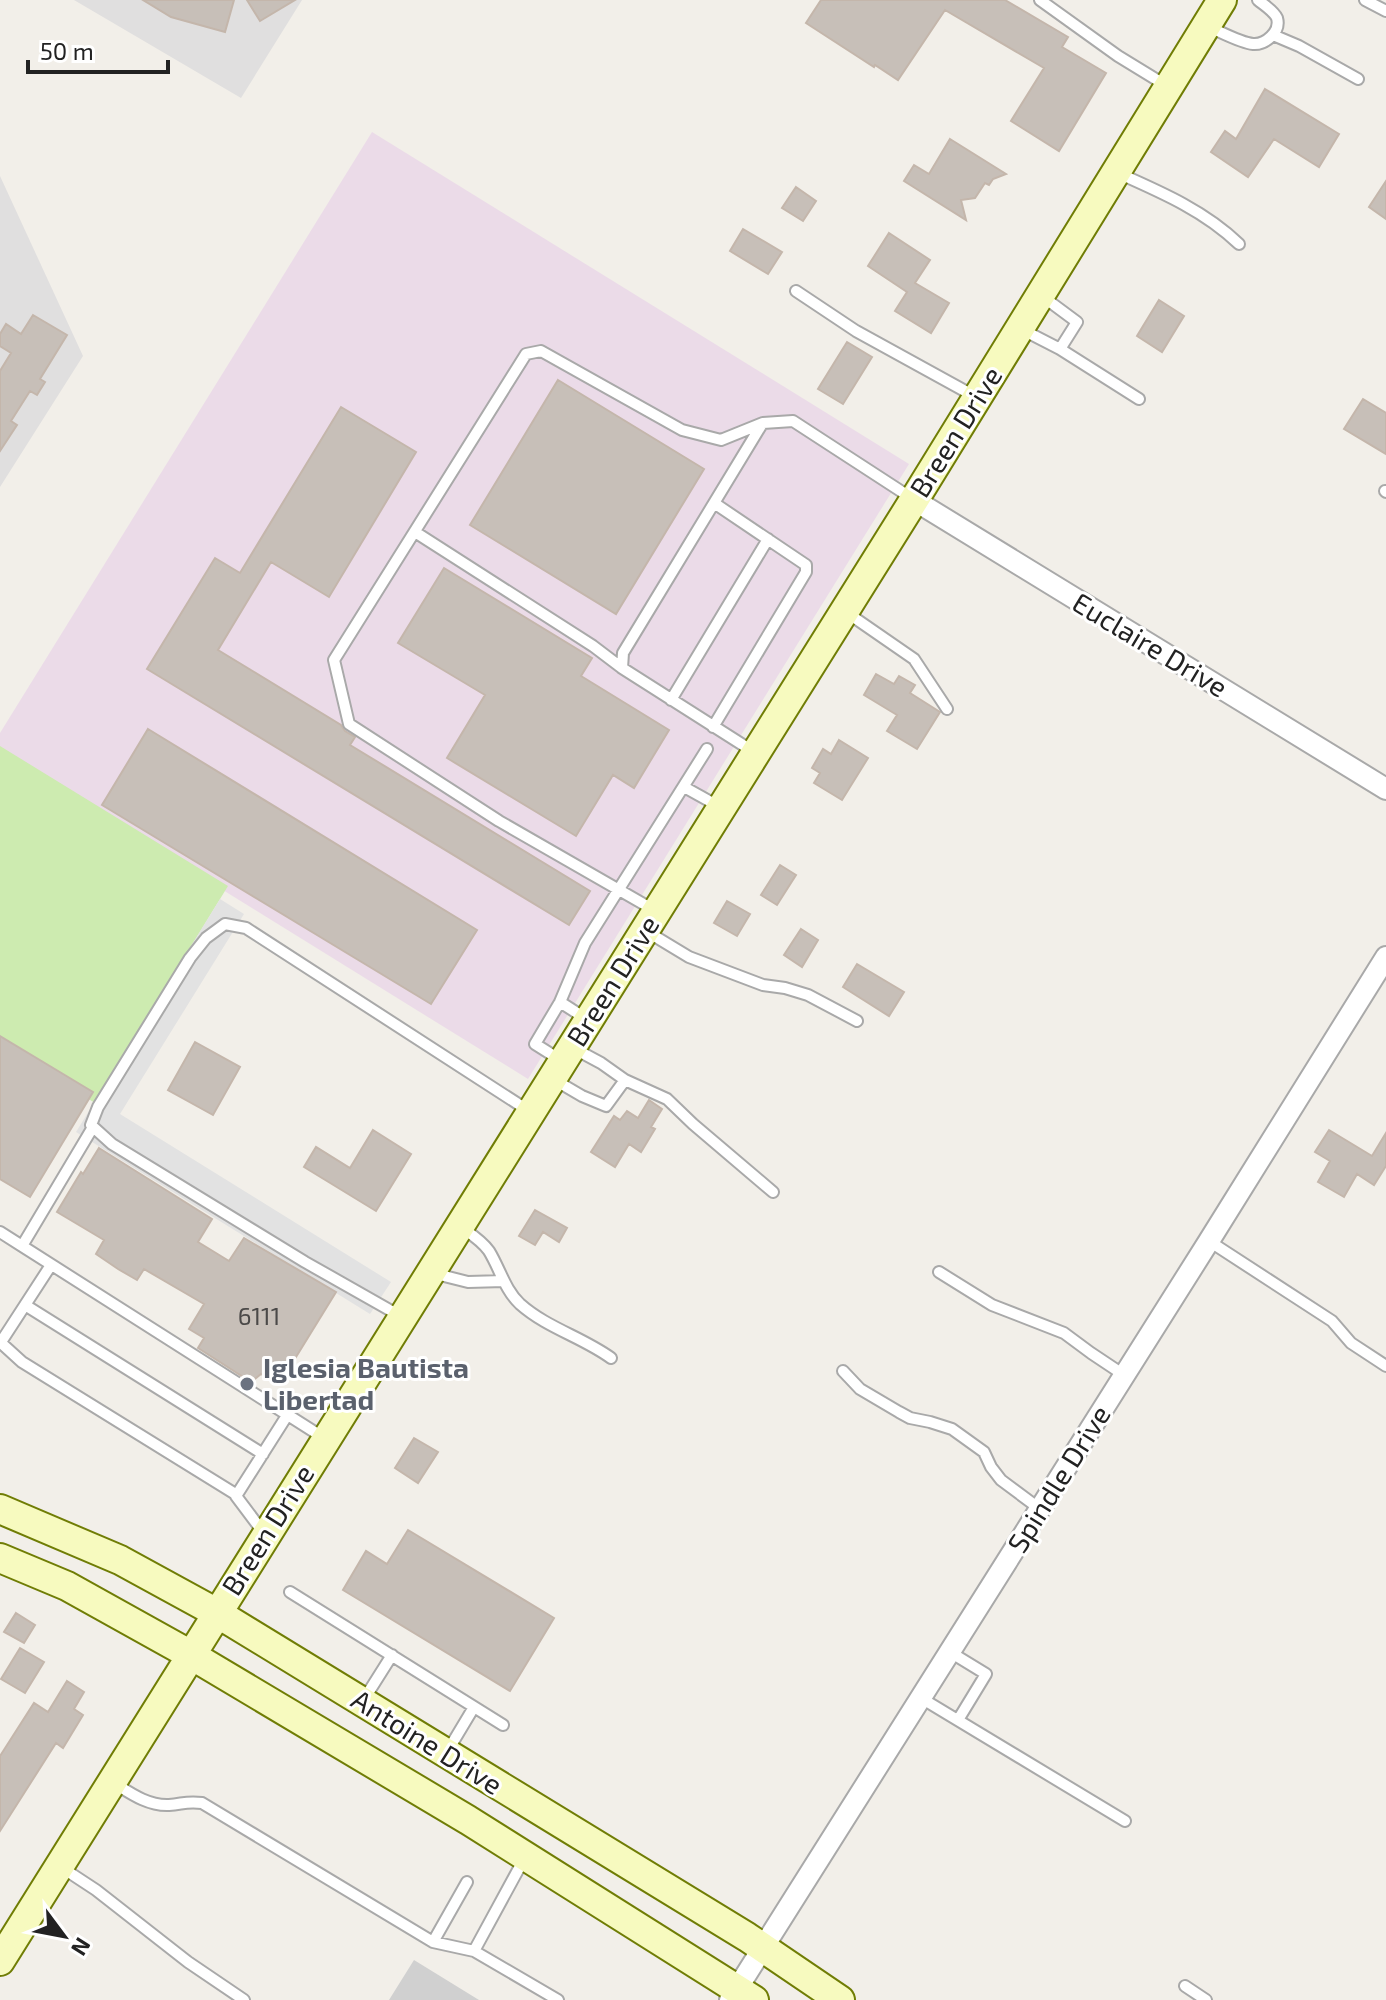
<svg xmlns="http://www.w3.org/2000/svg" width="1386" height="2000" font-family="'Exo 2',sans-serif">
<style>
.residential{fill:#e0dfdf}
.industrial{fill:#ebdbe8}
.religious{fill:#d0d0d0}
.grass{fill:#cdebb0}
.parking{fill:#e2e2e2}
.building{fill:#c7bfb8;stroke:#c4b6ab;stroke-width:2}
.lines{fill:none;stroke-linecap:round;stroke-linejoin:round}
.lane-casing{stroke:#a9a9a9;stroke-width:14}
.street-casing{stroke:#a9a9a9;stroke-width:24}
.secondary-casing{stroke:#707d05;stroke-width:32}
.lane{stroke:#fff;stroke-width:10}
.street{stroke:#fff;stroke-width:20}
.secondary{stroke:#f7fabf;stroke-width:28}
.worship-dot{fill:#6b7280;stroke:#fff;stroke-width:3}
.labels{text-anchor:middle;stroke-width:6;stroke-linejoin:round;paint-order:stroke}
.number-label{font-size:24px;fill:#4b4948}
.street-label{font-size:28px;fill:#222;stroke:#fff}
.worship-label{font-size:28px;font-weight:bold;fill:#5b616d;stroke:#fff;text-anchor:start}
</style>
<rect width="100%" height="100%" fill="#f2efe9"/>
<path class="residential" d="M74 0H302L241 98Z
M0 176 83 356 0 487Z"/>
<path class="industrial" d="M372 132 909 464 528 1079 0 752V733Z"/>
<path class="religious" d="M414 1960 479 2000H389Z"/>
<path class="grass" d="M0 746 228 886 95 1103 2 1046 0 1048Z"/>
<path class="parking" d="M220 899 244 914 120 1114 391 1282 370 1314 76 1132Z"/>
<path class="building" d="M143 0H234L225 32 171 17Z
M247 0H295L260 21Z
M821 0H1005L1068 37 1062 47 1106 73 1059 151 1011 121 1044 68 945 10 898 80 875 65 874 67 806 23Z
M1265 89 1339 134 1319 167 1274 139 1248 177 1211 152 1225 131 1236 139Z
M950 139 1006 174 993 179 989 185 985 183 975 198 961 200 966 220 904 181 914 165 929 174Z
M1386 181V219L1369 207Z
M796 187 816 201 803 221 782 208Z
M743 229 782 252 768 274 730 251Z
M889 233 930 260 915 283 949 303 931 333 895 311 907 292 868 266Z
M1159 300 1184 316 1162 352 1137 336Z
M33 315 67 335 40 379 45 382 37 395 30 391 11 421 17 425 0 451V371L11 353 0 346V334L6 324 21 334Z
M847 342 872 357 843 404 818 389Z
M558 380 704 469 616 614 470 525Z
M1363 399 1386 413V454L1344 429Z
M341 407 416 452 329 597 271 562 218 650 341 725 345 731 355 737 350 745 590 891 569 925 147 669 215 558 240 573Z
M444 568 592 658 581 676 669 730 634 788 613 775 576 836 447 758 485 695 398 643Z
M876 674 894 684 899 676 915 685 910 693 940 712 917 749 887 731 897 715 864 695Z
M148 729 477 930 431 1004 102 805Z
M839 740 868 758 842 800 814 783 820 773 812 768 823 749 831 754Z
M780 865 796 875 777 905 761 895Z
M727 901 750 914 737 936 714 923Z
M801 929 818 940 802 967 784 955Z
M857 964 904 992 889 1016 843 987Z
M0 1036 93 1092 30 1197 0 1179Z
M195 1042 240 1067 213 1115 168 1090Z
M649 1100 662 1109 651 1127 655 1129 641 1152 629 1144 615 1167 591 1152 614 1116 620 1120 627 1111 638 1118Z
M373 1130 411 1154 376 1211 304 1167 316 1147 350 1168Z
M1329 1130 1372 1156 1386 1133V1166L1374 1185 1357 1174 1344 1197 1318 1182 1330 1161 1315 1152Z
M99 1148 212 1219 198 1242 229 1261 244 1238 336 1292 280 1383 261 1374 251 1382 198 1348 204 1338 189 1329 204 1304 144 1269 137 1280 118 1269 96 1254 104 1240 57 1212 81 1172 83 1174Z
M535 1210 567 1228 559 1242 543 1232 535 1245 519 1236Z
M414 1438 438 1452 418 1483 395 1468Z
M408 1530 554 1618 510 1691 343 1590 366 1551 387 1564Z
M16 1613 35 1625 24 1643 4 1632Z
M20 1648 44 1662 25 1693 1 1679Z
M67 1681 84 1692 74 1709 83 1715 63 1748 56 1743 0 1831V1756L34 1703 48 1712Z"/>
<g class="lines">
<defs>
<path id="lane" d="M1040 0 1118 56 1167 86
M1365 0 1386 11
M1209 27C1221 32 1241 43 1253 44 1265 45 1281 32 1277 18 1274 11 1264 5 1258 0
M1273 35 1299 46 1358 79
M1118 173C1161 192 1205 211 1239 244
M796 291 856 331 976 397
M1023 330 1060 349 1077 322 1042 296
M1060 349 1139 399
M1385 491 1386 492
M415 532 593 646 622 668
M846 612 914 659 947 709
M671 700 768 539
M713 727 806 572V565L714 503
M754 752 622 668 623 653 762 424
M684 787 720 807
M654 910 499 821 349 724 334 660 526 354 541 351 682 430 721 440 763 423 793 421 913 499
M646 931 689 957 763 985 785 988 808 995 857 1021
M560 1002 588 1020
M562 1061 535 1044 560 1002 585 943 707 749
M553 1079 582 1096 606 1106 625 1080 601 1063 573 1048
M625 1080 667 1099 693 1124 773 1192
M461 1227C471 1234 482 1241 489 1251 500 1269 505 1290 520 1304 547 1328 582 1337 611 1358
M0 1232 22 1246 93 1127
M1209 1241 1332 1321 1351 1343 1386 1366
M22 1246 324 1438
M939 1272 992 1305 1064 1333 1091 1353 1124 1375
M432 1273 468 1282 504 1281
M25 1305 263 1454
M402 1317 305 1262 112 1144 91 1125 98 1107 190 958 206 938 225 924 246 928 529 1111
M0 1342 22 1362 237 1495
M1 1342 51 1265
M843 1371 860 1389 899 1412 910 1418 930 1422 952 1429 984 1452 991 1467 1001 1480 1040 1509
M263 1532 236 1496 288 1414
M290 1592 503 1725
M950 1652 986 1674 958 1720
M921 1698 1125 1821
M363 1701 392 1655
M447 1752 474 1707
M114 1783C130 1793 148 1806 169 1805 183 1804 186 1801 202 1803L433 1942 467 1882
M524 1859 474 1951 558 2000
M61 1867 96 1890 188 1962 244 2000
M433 1942 474 1951
M1185 1986 1206 2000"/>
<path id="street" d="M914 500 1386 789
M730 2000 1209 1241 1386 957"/>
<path id="secondary" d="M0 1509 120 1560 217 1613 747 1937 840 2000
M0 1558 67 1586 191 1655 468 1820 754 2000
M0 1961 914 500 1222 0"/>
</defs>
<use href="#lane" class="lane-casing"/>
<use href="#street" class="street-casing"/>
<use href="#secondary" class="secondary-casing"/>
<use href="#lane" class="lane"/>
<use href="#street" class="street"/>
<use href="#secondary" class="secondary"/>
</g>
<circle class="worship-dot" cx="247" cy="1384" r="8"/>
<g class="labels">
<g class="number-label">
<text x="259" y="1325">6111</text>
</g>
<g class="street-label">
<text transform="translate(956 432) rotate(-58)" y="10">Breen Drive</text>
<text transform="translate(1150 645) rotate(31)" y="10">Euclaire Drive</text>
<text transform="translate(613 981) rotate(-58)" y="10">Breen Drive</text>
<text transform="translate(1059 1479) rotate(-58)" y="10">Spindle Drive</text>
<text transform="translate(268 1530) rotate(-58)" y="10">Breen Drive</text>
<text transform="translate(427 1742) rotate(32)" y="10">Antoine Drive</text>
</g>
<g class="worship-label">
<text x="263" y="1378">Iglesia Bautista<tspan x="263" dy="32">Libertad</tspan></text>
</g>
</g>
<g transform="translate(64 1936) rotate(122)" stroke="#ffffff" stroke-width="6" paint-order="stroke">
<path d="M0-6L14 30L0 20L-14 30Z" fill="#222222"/>
<text y="-12" font-size="22" font-weight="bold" text-anchor="middle" fill="#222222">N</text>
</g>
<path d="M28 60v12h140v-12" fill="none" stroke="#222222" stroke-width="4"/>
<text x="40" y="60" font-size="24" fill="#222222" stroke="#ffffff" stroke-width="6" paint-order="stroke">50 m</text>
</svg>
